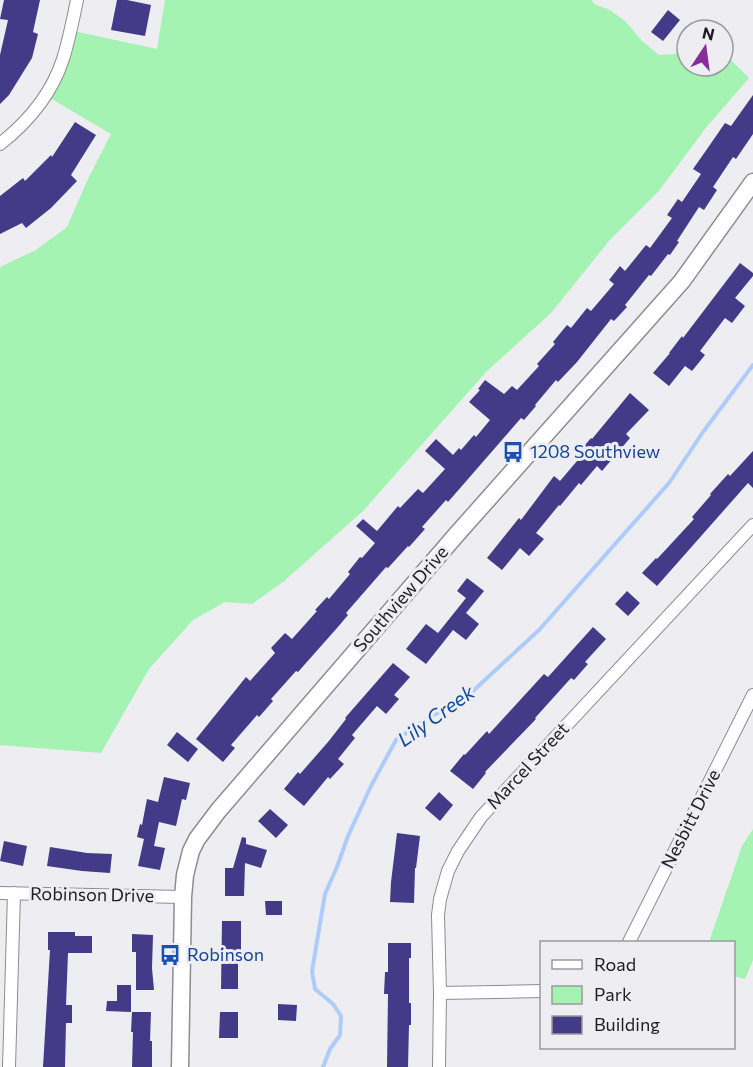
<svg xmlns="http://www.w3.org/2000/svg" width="753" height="1067" font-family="Commissioner,sans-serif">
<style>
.green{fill:#a4f3b3}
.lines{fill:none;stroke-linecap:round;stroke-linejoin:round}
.stream{stroke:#aeccfa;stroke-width:4}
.building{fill:#433b87}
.street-casing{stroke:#8c8c91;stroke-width:14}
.secondary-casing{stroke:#8c8c91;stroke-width:19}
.street{stroke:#fff;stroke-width:12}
.secondary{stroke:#fff;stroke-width:16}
.labels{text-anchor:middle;stroke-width:6;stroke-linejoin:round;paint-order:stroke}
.transit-label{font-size:18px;fill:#164399;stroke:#ededf2;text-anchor:start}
.street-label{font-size:18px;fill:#1e1e20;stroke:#ededf2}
.water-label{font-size:20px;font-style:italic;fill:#0f4aa0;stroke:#ededf2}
</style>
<rect width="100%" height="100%" fill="#ededf2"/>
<path class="green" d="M165 0H592L594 4 610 10 626 22 642 41 659 55 676 54 687 51V66H723V52L749 78 705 129 658 192 609 241 551 313 486 372 363 511 283 582 252 604 225 602 193 620 149 669 101 753 0 745V267L36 250 67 227 88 179 111 134 45 95 69 30 157 49Z
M753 829V960L745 979 734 976V942H709L742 846Z"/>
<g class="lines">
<path class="stream" d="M323 1067 330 1049 340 1035 341 1016 333 1004 315 989 312 971 325 894 337 867 348 836 371 786 396 740 431 716 460 703 539 630 669 483 703 432 753 365"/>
</g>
<path class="building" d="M4 0H40L33 32 38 34 32 58 9 95 0 104V55L8 20 0 19Z
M117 0H127L151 5 145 36 111 30Z
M668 10 680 20 663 41 651 32Z
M753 95V134L736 159 733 157 713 187 717 190 704 210 699 207 677 241 679 242 670 255 668 254 651 276 649 275 625 305 627 307 614 321 611 319 577 362 558 382 556 380 535 405 536 406 524 420 521 418 448 502 446 500 422 527 425 529 409 547 408 546 388 568 386 567 346 613 348 615 337 628 298 672 296 671 271 699 273 701 259 717 257 715 231 745 235 748 223 762 196 739 246 677 250 681 275 653 271 648 285 633 292 639 317 611 315 610 327 597 329 599 350 574 348 572 360 557 362 558 375 543 356 526 363 519 377 531 398 506 400 508 418 489 423 493 445 469 425 451 436 439 453 455 459 448 461 450 474 435 476 437 490 420 469 402 480 390 478 389 485 380 504 394 512 386 517 390 539 366 537 364 555 344 553 342 567 325 571 328 587 308 591 311 614 284 609 280 620 266 625 271 646 245 650 248 672 218 667 215 678 199 682 202 701 174 693 169 705 152 725 123 731 126Z
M75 122 96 135 71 175 77 181 51 208 26 228 22 223 0 234V196L23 178 25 181 51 155 52 157Z
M740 263 753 273V276L735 298 745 306 732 323 725 318 700 351 705 355 692 371 685 366 669 386 653 373 670 353H669L682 336 683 338Z
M630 393 649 410 626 434 630 438 602 471 597 466 581 485 579 483 560 506 559 505 536 533 544 539 529 556 520 548 502 570 487 558 519 518 521 520 554 476 560 481 583 454 580 451 591 438 592 439Z
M753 451V488L748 483 657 586 642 573 656 558 657 559 694 519 692 517 711 495 710 494 728 474 730 476Z
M467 578 484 591 466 613 479 624 466 640 453 630 426 664 406 649 426 624 438 633 466 598 457 591Z
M627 591 640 603 628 616 615 604Z
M593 627 606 639 585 662 588 664 574 680 571 678 535 718 536 719 485 772 486 773 473 789 450 771 464 754 465 755 487 731 489 734 544 674 548 677Z
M393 663 410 677 394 695 399 699 386 714 377 706 352 735 355 738 338 759 344 764 330 779 328 777 304 806 284 789 298 772 300 774 328 742 346 719 345 718Z
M177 732 198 749 188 762 167 745Z
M164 777 190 783 186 800 182 799 176 826 159 822 154 846 165 848 160 870 138 866 144 839 137 837 140 824 142 825 147 799 158 802Z
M439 792 453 805 440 821 425 808Z
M270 809 288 825 276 838 258 821Z
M397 833 420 836 416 868H415L414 903 390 902 391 882Z
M242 837 246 838V844L267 850 261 868 245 863 244 896H225V868H233Z
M4 841 27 846 23 866 0 861Z
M50 847 87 853 112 854 110 873 82 871 47 866Z
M265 901H282V915H266Z
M222 921H241V952L238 951V989H221Z
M48 932H75V936H92V953H68L66 1005H72V1023H66L65 1067H43L50 950H48Z
M132 934 153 935 152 968 154 990H136V952H132Z
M388 943H411V958H409V1003H411V1025H409L408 1067H387L388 994H384L385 972H388Z
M117 985H131V1012L106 1011 107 1001H117Z
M278 1004 297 1005 296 1021 278 1020Z
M132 1012H151L150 1041H152V1067H132L133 1032H131Z
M220 1012H238V1038H219Z"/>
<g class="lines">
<defs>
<path id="street" d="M0 144C28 122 52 93 63 59 69 40 73 20 77 0
M0 893 183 897
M629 942 753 695
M440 993 542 991
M9 1067 14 893
M439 1067 440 993 438 915 440 899 448 871 458 851 481 817 753 525"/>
<path id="secondary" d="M180 1067 183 897 185 875 191 851 197 839 218 811 457 534 682 281 753 182"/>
</defs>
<use href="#street" class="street-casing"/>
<use href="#secondary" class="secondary-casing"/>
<use href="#street" class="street"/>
<use href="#secondary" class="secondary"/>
</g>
<defs>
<symbol id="bus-bare" viewBox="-9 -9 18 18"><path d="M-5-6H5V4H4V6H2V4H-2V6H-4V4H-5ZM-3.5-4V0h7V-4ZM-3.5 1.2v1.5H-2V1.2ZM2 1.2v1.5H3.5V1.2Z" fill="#1a4fb4" stroke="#ededf2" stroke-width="2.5" paint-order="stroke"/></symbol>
</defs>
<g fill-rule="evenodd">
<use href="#bus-bare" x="498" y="437" width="30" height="30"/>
<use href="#bus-bare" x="155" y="940" width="30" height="30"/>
</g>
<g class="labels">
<g class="transit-label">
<text x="530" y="458">1208 Southview</text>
<text x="187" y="961">Robinson</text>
</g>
<g class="street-label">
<text transform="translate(401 599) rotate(-49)" y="6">Southview Drive</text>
<text transform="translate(528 766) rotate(-47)" y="6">Marcel Street</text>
<text transform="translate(691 819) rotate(-63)" y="6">Nesbitt Drive</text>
<text transform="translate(92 895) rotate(1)" y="6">Robinson Drive</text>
</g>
<g class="water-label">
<text transform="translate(436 716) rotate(-36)" y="7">Lily Creek</text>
</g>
</g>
<rect x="540" y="941" width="195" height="108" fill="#ededf2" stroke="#9a9a9e" stroke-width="1.5"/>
<rect x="552" y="960" width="30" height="9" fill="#ffffff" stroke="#9a9a9e" stroke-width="1.5"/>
<text x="594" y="971" font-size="18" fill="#1e1e20">Road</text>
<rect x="552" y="986" width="30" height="18" fill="#a4f3b3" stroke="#9a9a9e" stroke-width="1.5"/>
<text x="594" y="1001" font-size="18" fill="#1e1e20">Park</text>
<rect x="552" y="1016" width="30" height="18" fill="#433b87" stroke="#9a9a9e" stroke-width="1.5"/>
<text x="594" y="1031" font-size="18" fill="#1e1e20">Building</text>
<g transform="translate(705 48) rotate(13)"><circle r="28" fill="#ededf2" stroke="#9a9a9e" stroke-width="1.5"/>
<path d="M0-4.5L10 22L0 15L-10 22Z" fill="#852e9b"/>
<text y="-9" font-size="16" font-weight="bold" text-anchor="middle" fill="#1e1e20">N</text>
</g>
</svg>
